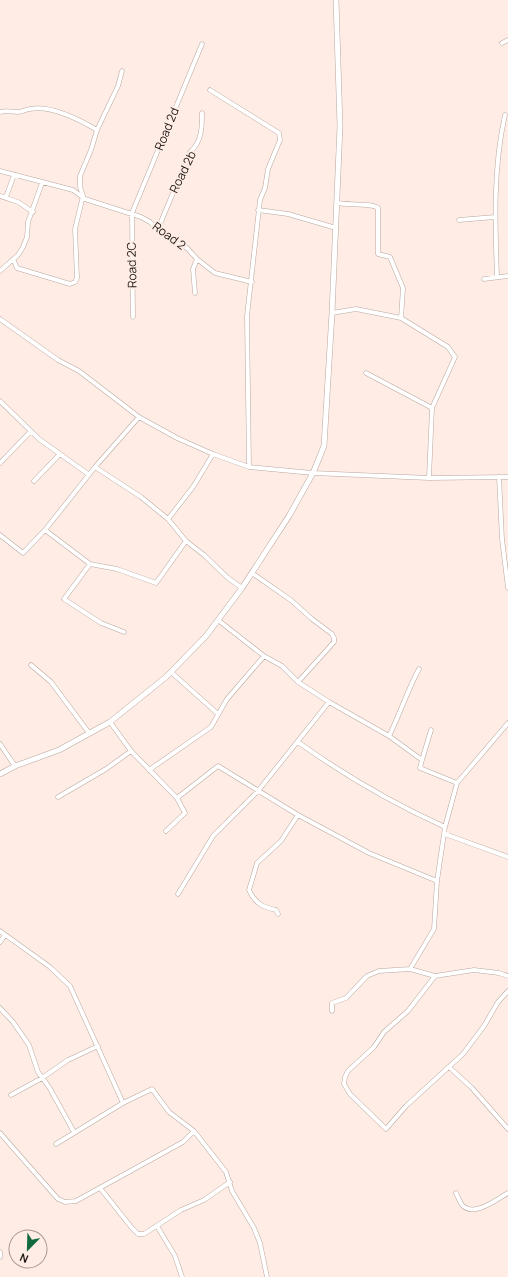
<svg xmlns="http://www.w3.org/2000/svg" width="508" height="1277" font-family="Manrope,sans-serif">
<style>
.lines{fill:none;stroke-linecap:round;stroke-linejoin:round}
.minor-casing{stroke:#b8a7a0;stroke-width:5}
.tertiary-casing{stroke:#b8a7a0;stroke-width:6}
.minor{stroke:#fff;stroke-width:4}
.tertiary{stroke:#fff;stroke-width:5}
.labels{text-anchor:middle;stroke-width:4;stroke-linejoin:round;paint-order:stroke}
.street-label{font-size:12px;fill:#1f1916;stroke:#ffece5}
</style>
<rect width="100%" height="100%" fill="#ffece5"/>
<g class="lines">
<defs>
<path id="minor" d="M502 43 508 40
M210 90 279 133 280 140 268 169 265 188 260 200 247 316 249 467
M0 112C6 110 12 112 18 112 23 112 26 109 30 109 50 105 80 120 97 130L118 86 122 71
M0 171 73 190 85 199 141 217 150 222 166 237 187 248 197 259 215 273 252 282
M0 196 18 202 33 212
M6 197 14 175
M337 203C346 205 373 203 378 208V254L390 257 403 288 401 318 448 347 455 357 432 408 429 478
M258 210 288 214 336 228
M459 220 495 217
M158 229 190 152C202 142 202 127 202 113
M13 259 17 268 70 284 75 282 77 278 75 229 83 196 80 187V176L91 150 97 130
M0 271 18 255 23 247 27 237 28 222 42 183
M497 277C495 223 493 168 505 115
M484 279 508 276
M195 293 193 269 197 259
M332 313 356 309 401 318
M133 317 132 213 202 44
M0 319 58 360 79 371 139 417 177 438 213 454 249 467 313 473 429 478 508 477
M366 373 432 408
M0 401 39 439 60 454
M0 463 31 431
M95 467 141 497 168 519 186 541 204 555 228 578 242 588
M499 477 502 539 508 588
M34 481 60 454 88 474
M168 519 193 487 213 454
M45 530 90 564 117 569 156 583 186 541
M0 535 23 553 45 530 95 467 139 417
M90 564 64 599 101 623 124 632
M252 573 292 601 312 619 332 634 334 638V642L298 682
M31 665 51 682 89 733
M171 672 218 714
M329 702 389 736C400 714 407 691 419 669
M508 723 457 783 445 827 437 881 434 929 410 969 435 976 474 970 499 973 508 976
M389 736 422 760 431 730
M298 742C344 775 394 804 445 827
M0 744 15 766
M131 751 177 798
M422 760 420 768 457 783
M149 770 211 727 227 699 264 656
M58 797 106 769 131 751 110 722
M298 815 369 853 437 881
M166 831 185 813 177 798 218 766 298 815 281 841 257 863 249 890C255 903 262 907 276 910L278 914
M445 834 508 857
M178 894 213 836 258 791 329 702 298 682 282 666 264 656 218 620
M0 931 50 967 70 986 123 1103 152 1089 169 1112 194 1131 183 1142 76 1201 65 1202 58 1199 0 1133
M0 942 5 935
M435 976 408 1011 384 1032 374 1047 348 1071 345 1077 344 1084 350 1094 386 1129 406 1106 463 1054 484 1026 498 1002 508 991
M0 1008 13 1022 29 1045 38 1072 49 1087 74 1132
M332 1011V1003L346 998 367 976 379 971 410 969
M449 1067 472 1088 508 1129
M11 1095 42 1078 68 1060 98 1046
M194 1131 226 1172 232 1191 254 1228 260 1243 267 1277
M56 1144 123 1103
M100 1188 132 1228 138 1234H144L181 1210 204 1200 230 1182
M456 1193C458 1197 460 1202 462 1205 474 1218 497 1199 508 1193
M157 1226 175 1256 182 1277
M0 1252V1257"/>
<path id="tertiary" d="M0 774 15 766 59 750 110 722 166 677 206 636 242 588 289 516 313 473 324 446 332 313 340 126 336 0"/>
</defs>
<use href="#minor" class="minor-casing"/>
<use href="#tertiary" class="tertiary-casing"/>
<use href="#minor" class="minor"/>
<use href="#tertiary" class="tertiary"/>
</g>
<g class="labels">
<g class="street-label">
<text transform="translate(167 129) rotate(-68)" y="4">Road 2d</text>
<text transform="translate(183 172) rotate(-64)" y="4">Road 2b</text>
<text transform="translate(169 236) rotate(36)" y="4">Road 2</text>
<text transform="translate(132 265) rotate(-91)" y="4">Road 2C</text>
</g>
</g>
<g transform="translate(28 1249) rotate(203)"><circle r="19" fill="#ffece5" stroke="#a59892"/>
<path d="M0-3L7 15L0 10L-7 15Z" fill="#106a3d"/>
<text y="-6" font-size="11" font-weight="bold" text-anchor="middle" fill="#1f1916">N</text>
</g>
</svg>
